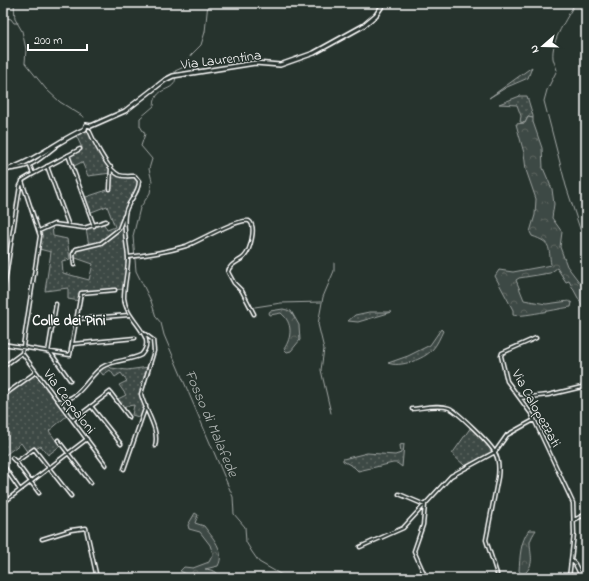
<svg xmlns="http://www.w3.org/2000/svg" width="589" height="581" font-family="'Indie Flower',sans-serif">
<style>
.grass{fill:url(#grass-dots);stroke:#9ea4a2}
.forest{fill:url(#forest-crowns);stroke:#9ea4a2}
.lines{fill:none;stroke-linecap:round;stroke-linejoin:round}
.stream{stroke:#a4a9a7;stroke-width:1}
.minor-casing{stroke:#fff;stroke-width:5}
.major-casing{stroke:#fff;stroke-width:6}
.minor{stroke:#26332d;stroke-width:2}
.major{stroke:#26332d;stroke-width:3}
.labels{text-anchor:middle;stroke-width:3;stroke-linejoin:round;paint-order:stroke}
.street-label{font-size:14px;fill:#fff;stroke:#26332d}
.neighbourhood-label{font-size:15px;font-weight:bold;fill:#fff;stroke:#26332d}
.water-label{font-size:15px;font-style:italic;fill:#b3b8b6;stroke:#26332d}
</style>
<defs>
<pattern id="grass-dots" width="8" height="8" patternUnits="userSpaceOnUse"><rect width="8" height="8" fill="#3e4944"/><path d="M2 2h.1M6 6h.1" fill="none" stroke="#5b6460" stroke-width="1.8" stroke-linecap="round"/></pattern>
<pattern id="forest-crowns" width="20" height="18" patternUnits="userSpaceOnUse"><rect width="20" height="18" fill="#3e4944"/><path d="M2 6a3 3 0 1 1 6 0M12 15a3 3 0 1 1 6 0" fill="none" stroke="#5b6460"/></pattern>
</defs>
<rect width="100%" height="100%" fill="#26332d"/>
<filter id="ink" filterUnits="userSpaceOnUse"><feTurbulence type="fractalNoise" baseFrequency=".025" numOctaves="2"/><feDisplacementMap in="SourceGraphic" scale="8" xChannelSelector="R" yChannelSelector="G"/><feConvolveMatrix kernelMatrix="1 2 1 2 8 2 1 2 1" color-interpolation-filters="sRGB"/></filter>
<g filter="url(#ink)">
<path class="grass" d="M532 67 528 78 507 87 489 98Z
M520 96H527L533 116V118L528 117 525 123 520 122 521 116 517 105 499 104Z
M89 124 91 128 89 131 117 175 133 176 138 179 139 184 125 213 128 257 125 289 84 292 82 293 80 301 68 299V288L45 291 51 252 39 249V231L52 225 53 236 67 239 70 259 62 261 63 273 89 280 93 264 73 257 75 250 89 246 86 228 103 222 107 230 115 227 107 206 89 213 83 198 110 189 111 173 88 176 82 162 72 167 68 155 82 148 75 133 84 129Z
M369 312H392L358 322 348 321 355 315Z
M441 329 443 331C440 337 437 345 432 350 424 359 400 368 388 363L408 356 430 345Z
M108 365 111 368 127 370 149 367C145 381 139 392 146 406L142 418 132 415 134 405 121 407 116 400 126 395 119 385 127 381 121 373 115 377 110 370 103 375 99 370Z
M36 372 69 414 49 431 60 446 48 455 41 446 28 453 21 443 3 457V396Z
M471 427 493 452 465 466 452 454Z
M404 444 402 467 397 463H393L358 471 354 467 343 461V459L367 453 395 455 401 453 400 445Z"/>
<path class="forest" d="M528 117 533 118V122L542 148 543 168 552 189 554 204 552 218 562 232 560 247 567 266 586 291V313L569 281 566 282 557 268 550 273 519 278 516 280 524 300 546 304 569 301 572 303 571 307C562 308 518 318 513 315V310L495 276 499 270 513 272 551 265C548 246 552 243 532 236L530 232 535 215 536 199 526 170 524 153 516 124 525 123Z
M283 309 291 311 299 325 300 340 291 351 287 352 284 349C292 337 293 323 281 313L270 315 269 313 270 311Z
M195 513 198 515 195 523 204 526C212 537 226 551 218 566L205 569C213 570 217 571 221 578H195L180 571 184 567 193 568 209 562 213 554 210 545 200 532 189 529 188 525Z
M529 530H536C534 533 531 538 530 542 530 556 536 564 523 575L519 571C520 557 520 542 529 530Z"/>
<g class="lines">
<path class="stream" d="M14 3 15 19 22 31 26 49 25 63 46 89 60 102 84 117
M208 3 205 32 201 45 191 55 184 67 175 71C180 96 155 82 154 106L140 118V126L145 134 141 146 152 159 149 169 152 181 150 193 140 208 133 236 136 271 151 301 156 317 161 323 164 335 233 497 234 514 245 527 246 542 252 552 259 562 287 578
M575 3C567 19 551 40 553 58 553 61 556 66 557 70L547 90 544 101 566 186 582 235 586 256
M3 17 11 19 14 23H18
M255 307 281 303 321 302
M331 413 321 370 324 349 318 324 323 297 334 271V263"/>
<defs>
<path id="minor" d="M577 3 586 5
M548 5 551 3
M68 155 94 226
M47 166 69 226
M12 169C35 166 38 160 55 147
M33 174 80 149
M22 181 40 236 22 353 106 465
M110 189 111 167
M39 231 54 224 84 228 106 221
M128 257C148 255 166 252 186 246 201 240 236 219 249 221 257 226 250 251 244 257 239 262 229 264 228 272L234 283 242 291 254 314
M74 265 73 254 76 249 101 243 119 229 124 216
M3 295 20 186 23 180 33 174 30 166
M77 319 129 315
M145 334 153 340 154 351 141 394C145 411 160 429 155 446
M536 338 502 353 501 356 507 381 532 415 573 503 574 534 569 578
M3 344 70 355 81 293 115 290
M73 344 135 338
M48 352 56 304
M51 353 70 380
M3 367 22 353
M3 396 36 372
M520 398 548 395 586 386
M58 401C81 400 86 378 102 367 113 360 129 361 141 355 159 336 126 322 124 298 124 285 128 271 128 258 127 244 123 229 125 215 126 202 139 195 139 181L135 176C130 176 124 177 119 175 108 170 94 141 89 130
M91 406 121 444
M412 409C423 408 439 404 449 408 457 411 492 445 495 453 499 460 499 469 498 477L486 540 497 574
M73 420 110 392 129 417
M58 440 91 483
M12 458 16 462
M3 465 20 490
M124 469 146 406
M39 493 16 462 34 449 71 496
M399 494 425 505 423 525 414 551 426 578
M3 503 87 439
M574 520 586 514
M42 539 71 530 86 528 97 578
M360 547 403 528 451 476 495 452 507 435 534 420
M571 560 575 564 582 578"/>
<path id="major" d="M3 171C33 163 57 141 85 129L86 125 91 126 125 111 165 80 173 76 255 63 280 65 314 53 363 26 376 15 384 3"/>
</defs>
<use href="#minor" class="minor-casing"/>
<use href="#major" class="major-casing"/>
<use href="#minor" class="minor"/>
<use href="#major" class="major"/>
</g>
</g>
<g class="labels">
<g class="street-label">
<text transform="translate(221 59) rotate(-7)" y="5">Via Laurentina</text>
<text transform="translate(70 401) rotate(53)" y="5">Via Ceppaloni</text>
<text transform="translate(537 408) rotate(61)" y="5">Via Calopezzati</text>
</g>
<g class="neighbourhood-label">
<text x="69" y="325">Colle dei Pini</text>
</g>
<g class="water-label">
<text transform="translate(212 423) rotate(67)" y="5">Fosso di Malafede</text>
</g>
</g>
<rect width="589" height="581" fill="none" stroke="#26332d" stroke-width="16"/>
<rect x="8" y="8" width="573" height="565" fill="none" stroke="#fff" stroke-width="1.5" filter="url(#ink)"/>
<g transform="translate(543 46) rotate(250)" stroke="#26332d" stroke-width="3" paint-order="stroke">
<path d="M0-3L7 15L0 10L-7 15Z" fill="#ffffff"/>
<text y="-6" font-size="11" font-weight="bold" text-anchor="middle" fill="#ffffff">N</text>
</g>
<path d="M28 44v6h59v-6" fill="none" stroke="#ffffff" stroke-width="2"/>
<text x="34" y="44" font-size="12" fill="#ffffff" stroke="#26332d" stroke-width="3" paint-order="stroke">200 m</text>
</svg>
